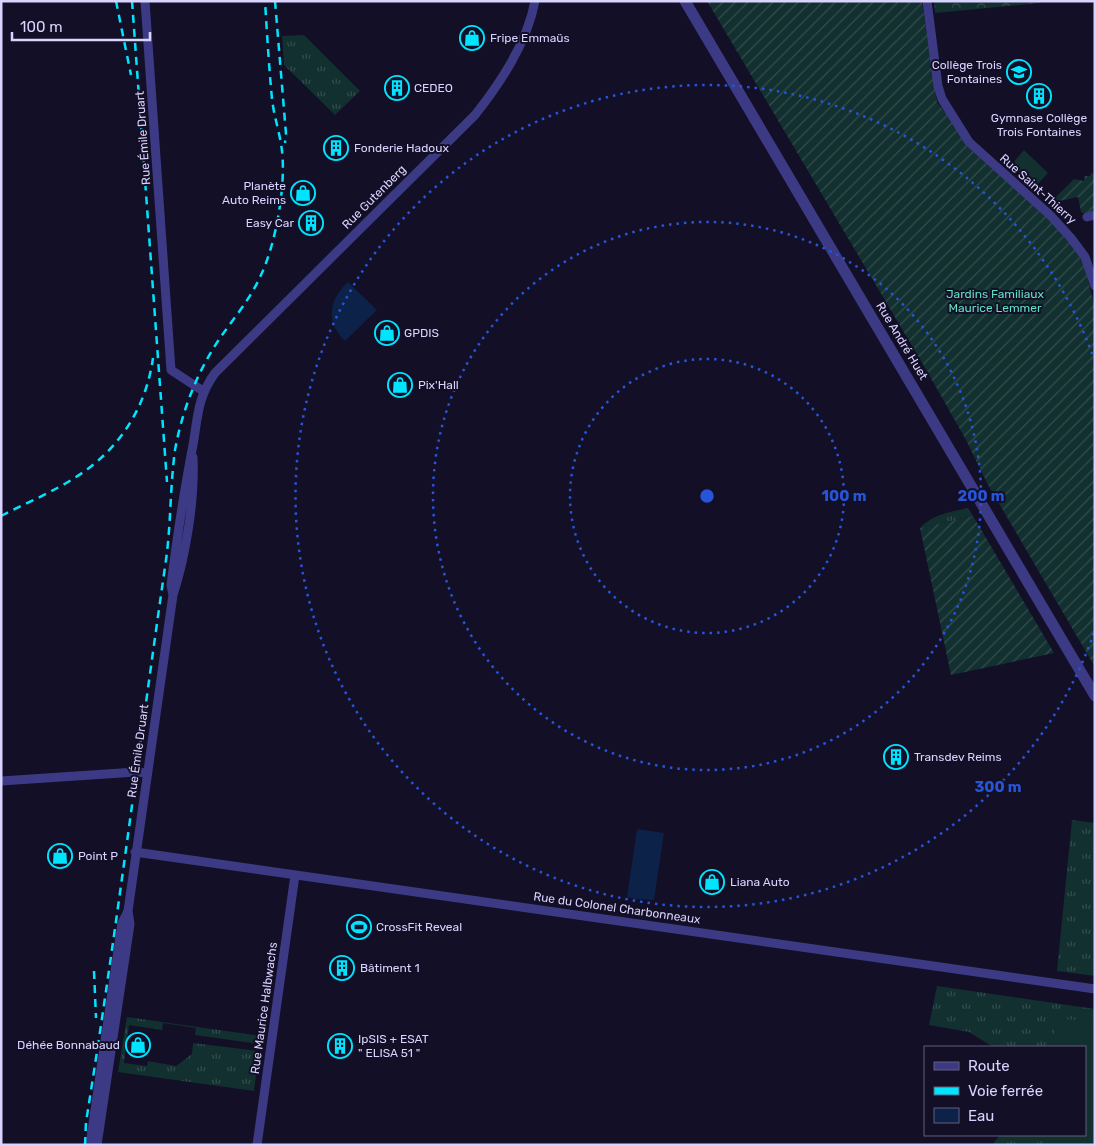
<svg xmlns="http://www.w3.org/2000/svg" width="1096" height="1146" font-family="Rubik,sans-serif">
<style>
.grass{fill:url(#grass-tufts)}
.forest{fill:url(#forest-crowns)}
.garden{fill:url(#garden-furrows)}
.pitch{fill:#12302f}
.water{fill:#0c2248}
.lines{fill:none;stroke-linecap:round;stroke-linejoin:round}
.minor{stroke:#3d3a85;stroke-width:9}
.tertiary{stroke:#3d3a85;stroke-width:11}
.rail{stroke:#00e5ff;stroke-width:2.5;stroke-dasharray:8 6;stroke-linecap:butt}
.ring{fill:none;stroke:#2655da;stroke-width:2.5;stroke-dasharray:2.5 5}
.labels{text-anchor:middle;stroke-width:4;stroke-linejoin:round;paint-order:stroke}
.poi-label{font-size:12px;fill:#d9d4ff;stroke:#130f26;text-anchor:start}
.street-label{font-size:12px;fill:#d9d4ff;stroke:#130f26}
.park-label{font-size:12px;fill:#5fe0c0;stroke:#130f26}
.centre{fill:#2655da;stroke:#130f26;stroke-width:2.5}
.ring-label{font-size:15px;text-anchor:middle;font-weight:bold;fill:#2655da;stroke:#130f26;stroke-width:4;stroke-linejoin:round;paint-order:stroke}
</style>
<defs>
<pattern id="grass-tufts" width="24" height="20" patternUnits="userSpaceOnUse" patternTransform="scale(1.25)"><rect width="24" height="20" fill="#12302f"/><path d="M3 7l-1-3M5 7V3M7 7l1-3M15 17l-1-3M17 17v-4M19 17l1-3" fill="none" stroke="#344d4e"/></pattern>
<pattern id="forest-crowns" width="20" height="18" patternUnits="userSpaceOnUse" patternTransform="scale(1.25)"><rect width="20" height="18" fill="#12302f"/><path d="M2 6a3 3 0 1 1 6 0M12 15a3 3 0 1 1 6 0" fill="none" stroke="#344d4e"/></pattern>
<pattern id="garden-furrows" width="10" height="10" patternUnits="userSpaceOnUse" patternTransform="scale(1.25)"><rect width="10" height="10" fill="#12302f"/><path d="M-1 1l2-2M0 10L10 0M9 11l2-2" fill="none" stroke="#344d4e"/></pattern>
</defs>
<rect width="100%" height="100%" fill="#130f26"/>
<path class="grass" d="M304 35 360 91 335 115 284 65 282 36Z
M968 508 973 516 920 528C933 514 951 512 968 508Z
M1072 820 1095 823V976L1057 971Z
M937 986 1095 1009V1145H992L1000 1135H1085V1047H993L969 1032 929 1025Z
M127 1017 262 1036 260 1044 195 1035 196 1028 163 1023 162 1030 129 1025 124 1063 147 1066 148 1061 176 1066 192 1054 193 1043 259 1051 254 1091 118 1072Z"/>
<path class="forest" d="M934 1H1040V3L935 13Z"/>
<path class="garden" d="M707 1H922L937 102 977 154 1055 224 1067 238 1084 264 1095 308V667L987 483 966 440 924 366Z
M1091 173 1095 174V212L1085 214 1081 212 1078 197 1050 203 1074 179 1084 181 1085 176H1090Z
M973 516 1054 653 951 675 920 528Z"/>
<path class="pitch" d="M1024 150 1048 173 1036 186 1012 164Z
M1055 1018 1095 1022V1145H1043L1044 1135H1085V1047H1053Z"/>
<path class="water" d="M348 282 377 310 345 341C325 322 329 299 348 282Z
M637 829 664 833 654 900 636 899 627 897Z"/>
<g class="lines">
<path class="minor" d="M145 1 171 370 203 391
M927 1 938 86 942 99 969 142 1050 215 1071 238 1085 257 1095 286
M1087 217 1095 215
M173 595 171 585C177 538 184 491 193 445 198 417 197 398 215 373L475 115C501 82 527 43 535 1
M1 781 136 772 147 773
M135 852 1095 989
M90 1145 122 923 128 911 173 595C186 555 195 499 193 457
M97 1145 130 924 128 911
M257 1145 295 875"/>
<path class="tertiary" d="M685 1 1095 696"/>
<path class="rail" d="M116 1 131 75
M132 1 167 482
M275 1 286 134 285 143
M1 516C26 503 53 492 76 477 119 450 146 408 153 358
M94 971 96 1018
M85 1145 86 1122C116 935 139 747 166 560 171 524 170 487 175 450 182 411 197 372 220 338 234 318 251 298 261 275 276 243 286 186 282 151 280 133 274 117 272 99 269 67 267 34 265 1"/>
</g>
<g class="ring">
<circle cx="707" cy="496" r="137"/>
<circle cx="707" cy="496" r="274"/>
<path d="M1094 633A411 411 0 1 1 1094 359"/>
</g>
<defs>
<symbol id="shop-ring" viewBox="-11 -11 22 22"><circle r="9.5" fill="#130f26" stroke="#00e5ff" stroke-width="1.5"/><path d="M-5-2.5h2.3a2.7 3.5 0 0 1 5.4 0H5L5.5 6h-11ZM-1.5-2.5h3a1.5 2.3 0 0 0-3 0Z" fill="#00e5ff"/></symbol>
<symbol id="school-ring" viewBox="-11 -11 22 22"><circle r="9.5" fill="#130f26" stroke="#00e5ff" stroke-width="1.5"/><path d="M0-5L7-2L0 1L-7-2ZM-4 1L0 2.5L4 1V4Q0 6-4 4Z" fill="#00e5ff"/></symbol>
<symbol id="building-ring" viewBox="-11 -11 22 22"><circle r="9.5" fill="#130f26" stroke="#00e5ff" stroke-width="1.5"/><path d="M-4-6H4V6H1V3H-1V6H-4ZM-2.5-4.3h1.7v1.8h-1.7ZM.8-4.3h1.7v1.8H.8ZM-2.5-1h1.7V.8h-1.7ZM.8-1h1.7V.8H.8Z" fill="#00e5ff"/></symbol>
<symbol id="stadium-ring" viewBox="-11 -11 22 22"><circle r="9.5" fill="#130f26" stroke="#00e5ff" stroke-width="1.5"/><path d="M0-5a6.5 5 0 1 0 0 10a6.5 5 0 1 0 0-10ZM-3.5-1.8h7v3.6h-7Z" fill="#00e5ff"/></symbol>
</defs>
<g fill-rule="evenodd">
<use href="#shop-ring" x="458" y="24" width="28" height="28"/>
<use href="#school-ring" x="1005" y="58" width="28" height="28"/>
<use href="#building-ring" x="383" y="74" width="28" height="28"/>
<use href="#building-ring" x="1025" y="82" width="28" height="28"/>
<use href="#building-ring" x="322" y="134" width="28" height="28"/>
<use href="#shop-ring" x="289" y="179" width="28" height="28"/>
<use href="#building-ring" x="297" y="209" width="28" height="28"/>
<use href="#shop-ring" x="373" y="319" width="28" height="28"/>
<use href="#shop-ring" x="386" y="371" width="28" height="28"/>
<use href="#building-ring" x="882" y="743" width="28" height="28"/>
<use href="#shop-ring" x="46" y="842" width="28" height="28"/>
<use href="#shop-ring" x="698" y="868" width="28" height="28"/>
<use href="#stadium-ring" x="345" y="913" width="28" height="28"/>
<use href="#building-ring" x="328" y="954" width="28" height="28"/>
<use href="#shop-ring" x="124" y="1031" width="28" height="28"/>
<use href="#building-ring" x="326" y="1032" width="28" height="28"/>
</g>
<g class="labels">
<g class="poi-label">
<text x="490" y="42">Fripe Emmaüs</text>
<text x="1002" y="69" text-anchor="end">Collège Trois<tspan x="1002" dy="14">Fontaines</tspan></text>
<text x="414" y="92">CEDEO</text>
<text x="1039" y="122" text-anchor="middle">Gymnase Collège<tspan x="1039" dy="14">Trois Fontaines</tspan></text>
<text x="354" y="152">Fonderie Hadoux</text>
<text x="286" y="190" text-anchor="end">Planète<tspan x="286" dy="14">Auto Reims</tspan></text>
<text x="294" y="227" text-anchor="end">Easy Car</text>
<text x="404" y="337">GPDIS</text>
<text x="418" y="389">Pix'Hall</text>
<text x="914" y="761">Transdev Reims</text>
<text x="78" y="860">Point P</text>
<text x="730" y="886">Liana Auto</text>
<text x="376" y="931">CrossFit Reveal</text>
<text x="360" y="972">Bâtiment 1</text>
<text x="358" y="1043">IpSIS + ESAT<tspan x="358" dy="14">" ELISA 51 "</tspan></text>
<text x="120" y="1049" text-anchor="end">Déhée Bonnabaud</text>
</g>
<g class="street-label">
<text transform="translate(143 138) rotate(-94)" y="4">Rue Émile Druart</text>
<text transform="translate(1038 189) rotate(42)" y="4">Rue Saint-Thierry</text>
<text transform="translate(374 197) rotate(-45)" y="4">Rue Gutenberg</text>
<text transform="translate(902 341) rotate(59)" y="4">Rue André Huet</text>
<text transform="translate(138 751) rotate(-82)" y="4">Rue Émile Druart</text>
<text transform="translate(617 908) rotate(8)" y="4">Rue du Colonel Charbonneaux</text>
<text transform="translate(264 1008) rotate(-82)" y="4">Rue Maurice Halbwachs</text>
</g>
<g class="park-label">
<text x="995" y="298">Jardins Familiaux<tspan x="995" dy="14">Maurice Lemmer</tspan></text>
</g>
</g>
<circle cx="707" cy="496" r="8" class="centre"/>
<g class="ring-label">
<text x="844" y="501">100 m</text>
<text x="981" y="501">200 m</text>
<text x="998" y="792">300 m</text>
</g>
<rect width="1096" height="1146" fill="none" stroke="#d9d4ff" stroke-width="5"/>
<rect x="924" y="1046" width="162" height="90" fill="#130f26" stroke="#625e7d"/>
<rect x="934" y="1062" width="25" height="8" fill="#3d3a85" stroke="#625e7d"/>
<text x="968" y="1071" font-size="15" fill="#d9d4ff">Route</text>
<rect x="934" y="1087" width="25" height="8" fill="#00e5ff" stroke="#625e7d"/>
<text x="968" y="1096" font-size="15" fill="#d9d4ff">Voie ferrée</text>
<rect x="934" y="1108" width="25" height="15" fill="#0c2248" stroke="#625e7d"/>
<text x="968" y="1121" font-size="15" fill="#d9d4ff">Eau</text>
<path d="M12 32v8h138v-8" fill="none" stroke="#d9d4ff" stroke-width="2.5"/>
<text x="20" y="32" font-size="15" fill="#d9d4ff" stroke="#130f26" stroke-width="4" paint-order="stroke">100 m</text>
</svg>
